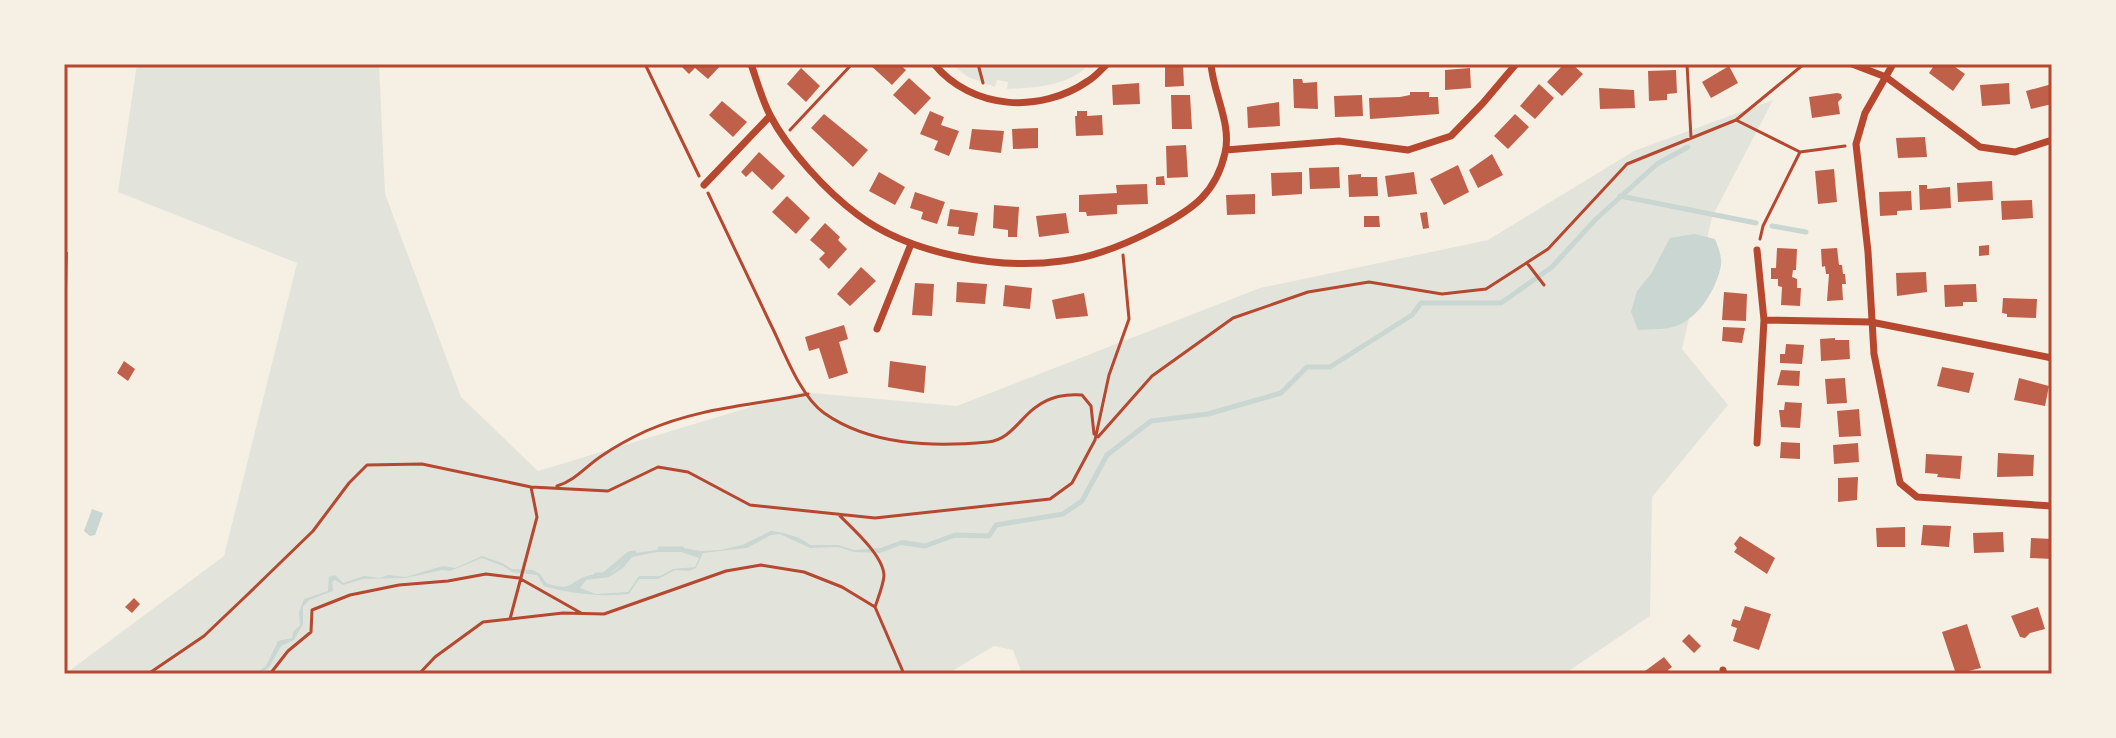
<svg xmlns="http://www.w3.org/2000/svg" width="2116" height="738" font-family="Ubuntu,sans-serif">
<style>
.green{fill:#e2e4dc}
.water{fill:#c9d6d2;fill-rule:evenodd}
.lines{fill:none;stroke-linecap:round;stroke-linejoin:round}
.stream{stroke:#c9d6d2;stroke-width:5}
.building{fill:#bf614a}
.path{stroke:#b5482f;stroke-width:3}
.minor{stroke:#b5482f;stroke-width:7}
.neatline{fill:none;stroke:#b5482f;stroke-width:3}
</style>
<rect width="100%" height="100%" fill="#f6efe4"/>
<path class="green" d="M137 64H379L385 194 461 397 538 471 801 392 957 406 1260 288 1488 240 1634 151 1773 100 1712 217 1682 349 1728 405 1652 497 1650 616 1564 674H1022L1013 650 994 646 947 674H65L224 556 297 263 118 192Z
M951 64H1090C1068 86 1036 88 1007 89L1008 82 997 80 995 87 968 77Z"/>
<path class="water" d="M1694 234 1715 239C1718 247 1722 256 1721 265 1717 288 1699 318 1676 326 1665 330 1650 329 1638 330L1631 312 1637 291 1651 274 1670 238Z
M92 509 103 513 95 535 90 536 84 531Z
M771 531C782 532 802 537 810 545H838L854 550 881 548 902 540 912 542 909 546 901 545 880 553 854 552 838 547 810 548 780 534 771 535 747 548 703 553 696 568 689 571 675 570 658 579H639L629 594C601 597 571 594 544 586L537 575 512 572 503 566 482 558 450 571 442 570 406 578 363 579 343 585 335 580 332 582 333 591 309 600 303 607V624L294 640 281 646 270 666 261 674H254L266 666 278 641 292 638 293 632 300 625 299 612 304 599 328 591 329 577 335 575 343 583 364 576 380 578 388 575 406 577 443 566 455 568 482 556 502 563 512 569 533 570 540 574 546 583C574 592 566 583 587 576 594 573 599 576 606 575 616 572 623 562 629 554L676 547 701 551 720 550 742 545ZM657 552H681L699 558 695 567 673 569 660 576H639L628 592 596 594 580 588 586 580 609 577 623 568 632 557Z"/>
<g class="lines">
<path class="stream" d="M1620 196 1756 223
M1772 226 1806 232
M906 543 925 546 955 535 989 536 996 525 1063 514 1082 501 1107 455 1151 421 1208 414 1281 393 1307 367H1330L1412 315 1421 303H1501L1552 267 1596 219 1657 164 1688 147
M660 549H682
M596 575H604L629 554 634 553"/>
</g>
<path class="building" d="M679 64H722L708 79 695 68 689 74Z
M869 64H899L906 70 892 85Z
M1165 64H1183L1184 86 1165 87Z
M1564 64H1572L1583 74 1562 96 1547 82Z
M1935 64H1951L1965 74 1953 91 1929 73Z
M1729 66 1738 83 1711 98 1702 82Z
M801 68 820 86 806 102 787 84Z
M1470 68 1471 88 1445 90V70Z
M1676 70 1677 93 1667 94V100L1649 101 1648 71Z
M909 78 931 98 915 115 893 95Z
M1293 79H1302L1303 83 1317 82 1318 109 1294 108Z
M1139 83 1140 104 1113 105 1112 85Z
M2009 83 2010 104 1982 106 1980 85Z
M1539 84 1554 98 1535 119 1520 106Z
M2052 84V104L2031 109 2026 91Z
M1599 88 1634 90 1635 108 1600 109Z
M1410 92H1429V97H1438L1439 114 1370 119 1369 98 1400 97 1410 95Z
M1837 93 1841 94 1842 98 1838 102 1840 114 1812 118 1809 97Z
M1171 95H1190L1192 129H1172Z
M1362 95 1363 116 1335 117 1334 96Z
M722 101 747 122 733 137 709 115Z
M1279 102 1280 126 1248 128 1247 107Z
M930 111 944 117 941 125 959 131 949 156 934 150 938 141 920 134Z
M1077 111H1087V116L1102 115 1103 135 1076 136 1075 116H1077Z
M824 114 868 150 853 167 811 128Z
M1515 114 1529 127 1508 149 1494 136Z
M1038 128V148L1013 149 1012 129Z
M972 129 1004 131 1001 153 969 149Z
M1925 137 1927 157 1898 158 1896 138Z
M1186 145 1188 177 1167 178 1166 146Z
M759 152 785 176 772 190 752 171 746 177 741 172Z
M1492 154 1503 175 1478 188 1469 170Z
M1458 165 1469 192 1444 205 1430 179Z
M1339 167 1340 188 1310 189 1309 168Z
M1834 169 1837 202 1818 204 1815 171Z
M879 172 905 187 895 205 869 191Z
M1302 172V194L1272 196 1271 173Z
M1414 172 1417 194 1388 197 1385 176Z
M1361 174V177H1377L1378 196 1349 197 1348 175Z
M1164 176 1165 185H1156V177Z
M1992 181 1993 200 1958 202 1957 183Z
M1147 184 1148 204 1117 205V214L1087 216 1086 212H1079V195L1117 193 1116 185Z
M1919 185H1927V189L1950 187 1951 208 1920 210Z
M1911 191 1912 210 1897 211V215L1880 216 1879 192Z
M915 192 945 202 937 224 921 219 923 212 910 208Z
M1255 194V214L1227 215 1226 195Z
M787 196 810 218 796 234 772 212Z
M2032 200 2033 218 2002 220 2001 201Z
M994 205 1019 207 1017 237H1008V230L993 228Z
M950 209 978 213 974 236 958 234 959 227 947 226Z
M1427 212 1429 228 1423 229 1420 213Z
M1066 213 1069 233 1039 237 1036 216Z
M1364 216H1379L1380 227H1364Z
M825 223 840 237 838 240 847 249 829 269 819 259 825 253 810 240Z
M1989 245V255L1979 256V246Z
M1777 248 1797 249 1796 270H1793L1792 277 1797 279V288H1801L1800 306 1781 305 1782 287 1778 286V279H1771V268H1776Z
M1837 248 1839 265H1842L1843 274H1845L1846 284H1842L1843 300 1827 301 1829 274H1826L1825 266 1822 267 1821 249Z
M64 252H68L67 291H64Z
M861 267 876 281 850 306 837 294Z
M1926 272 1927 292 1897 296 1896 273Z
M957 282 987 284 985 304 956 302Z
M915 283 934 284 932 316 912 315Z
M1976 284 1977 302H1963V306L1945 307 1944 285Z
M1005 285 1032 288 1030 309 1003 306Z
M1724 292 1747 294 1746 321 1722 320Z
M1084 293 1088 316 1056 319 1052 300Z
M2003 298 2037 299 2036 318 2007 317V314L2002 313Z
M844 325 848 339 839 342 848 373 829 379 819 348 809 351 805 337Z
M1723 327 1745 328 1742 343 1722 341Z
M1835 338V340H1849L1850 359 1821 361 1820 339Z
M1786 344 1804 345 1802 364 1780 363V354H1785Z
M124 361 135 369 128 381 117 373Z
M890 361 926 366 924 393 888 387Z
M1942 367 1974 373 1969 393 1937 386Z
M1781 370 1800 371 1799 386 1777 385Z
M1845 378 1847 403 1827 404 1825 379Z
M2019 378 2049 386 2045 406 2014 400Z
M1785 402 1802 403 1800 428 1781 427 1779 410H1784Z
M1859 409 1861 436 1839 437 1837 411Z
M1781 442 1800 443V459L1780 458Z
M1858 443 1859 462 1834 464 1833 445Z
M1998 453 2034 455 2033 476 1997 477Z
M1926 454 1962 456 1960 479 1937 477 1938 474 1925 473Z
M1858 477 1857 500 1838 502V478Z
M1923 525 1951 526 1949 547 1921 545Z
M1905 527V547H1877L1876 528Z
M2003 532 2004 552 1974 553 1973 533Z
M1740 536 1775 558 1767 574 1734 552 1737 548 1734 544Z
M2031 538 2052 539V559L2030 558Z
M134 598 140 604 132 613 125 607Z
M1745 606 1771 614 1759 650 1733 641 1737 628 1731 626 1733 619 1740 621Z
M2038 607 2045 629 2030 633 2025 638 2020 637 2011 616Z
M1967 624 1981 668 1956 674 1942 632Z
M1689 634 1701 646 1694 653 1682 641Z
M1664 657 1672 667 1668 670 1671 674H1641Z"/>
<g class="lines">
<path class="path" d="M645 64 699 176
M978 64 983 83
M1687 64 1691 138
M1736 120 1800 152 1845 146
M790 130 852 64
M708 193C729 237 750 281 771 325 784 351 800 396 824 413 871 446 933 447 988 442 1010 440 1020 418 1036 407 1051 396 1065 394 1082 395L1091 406 1094 434
M1760 239 1763 226 1800 152
M1527 263 1544 285
M1098 437 1152 376 1233 318 1308 292 1369 282 1442 294 1486 289 1548 249 1627 164 1736 120 1804 64
M557 486C575 481 587 465 603 455 616 446 631 438 646 431 701 407 750 406 808 394
M838 514C852 528 884 556 884 576 883 586 878 598 875 607
M510 619 537 517 531 487
M148 674 204 636 246 596 313 531 349 483 367 465 422 464 531 487 608 491 658 467 688 472 750 505 875 518 1050 499 1072 483 1095 440 1109 375 1129 319 1123 255
M270 674 288 651 311 632 312 610 350 595 399 585 448 581 486 574 519 578 581 613
M419 674 435 657 483 622 563 613 604 614 726 571 761 565 804 572 842 587 875 607 904 674"/>
<path class="minor" d="M751 64C757 81 762 100 770 115 788 150 827 192 858 215 910 254 998 270 1062 261 1096 257 1129 243 1159 227 1193 209 1216 193 1225 153 1232 124 1213 93 1211 64
M934 64C972 110 1040 114 1088 81 1095 77 1101 70 1107 64
M1852 64 1886 77 1980 147 2015 152 2052 140
M1893 64 1865 113 1856 144 1868 252 1874 354 1900 483 1917 497 2052 506
M1226 150 1339 141 1408 150 1451 136 1483 103 1516 64
M704 185 770 116
M1764 320 1871 322 2052 358
M877 329 911 244
M1757 443 1764 320 1757 250
M1723 670 1724 674"/>
</g>
<rect width="2116" height="738" fill="none" stroke="#f6efe4" stroke-width="132"/>
<rect x="66" y="66" width="1984" height="606" class="neatline"/>
</svg>
